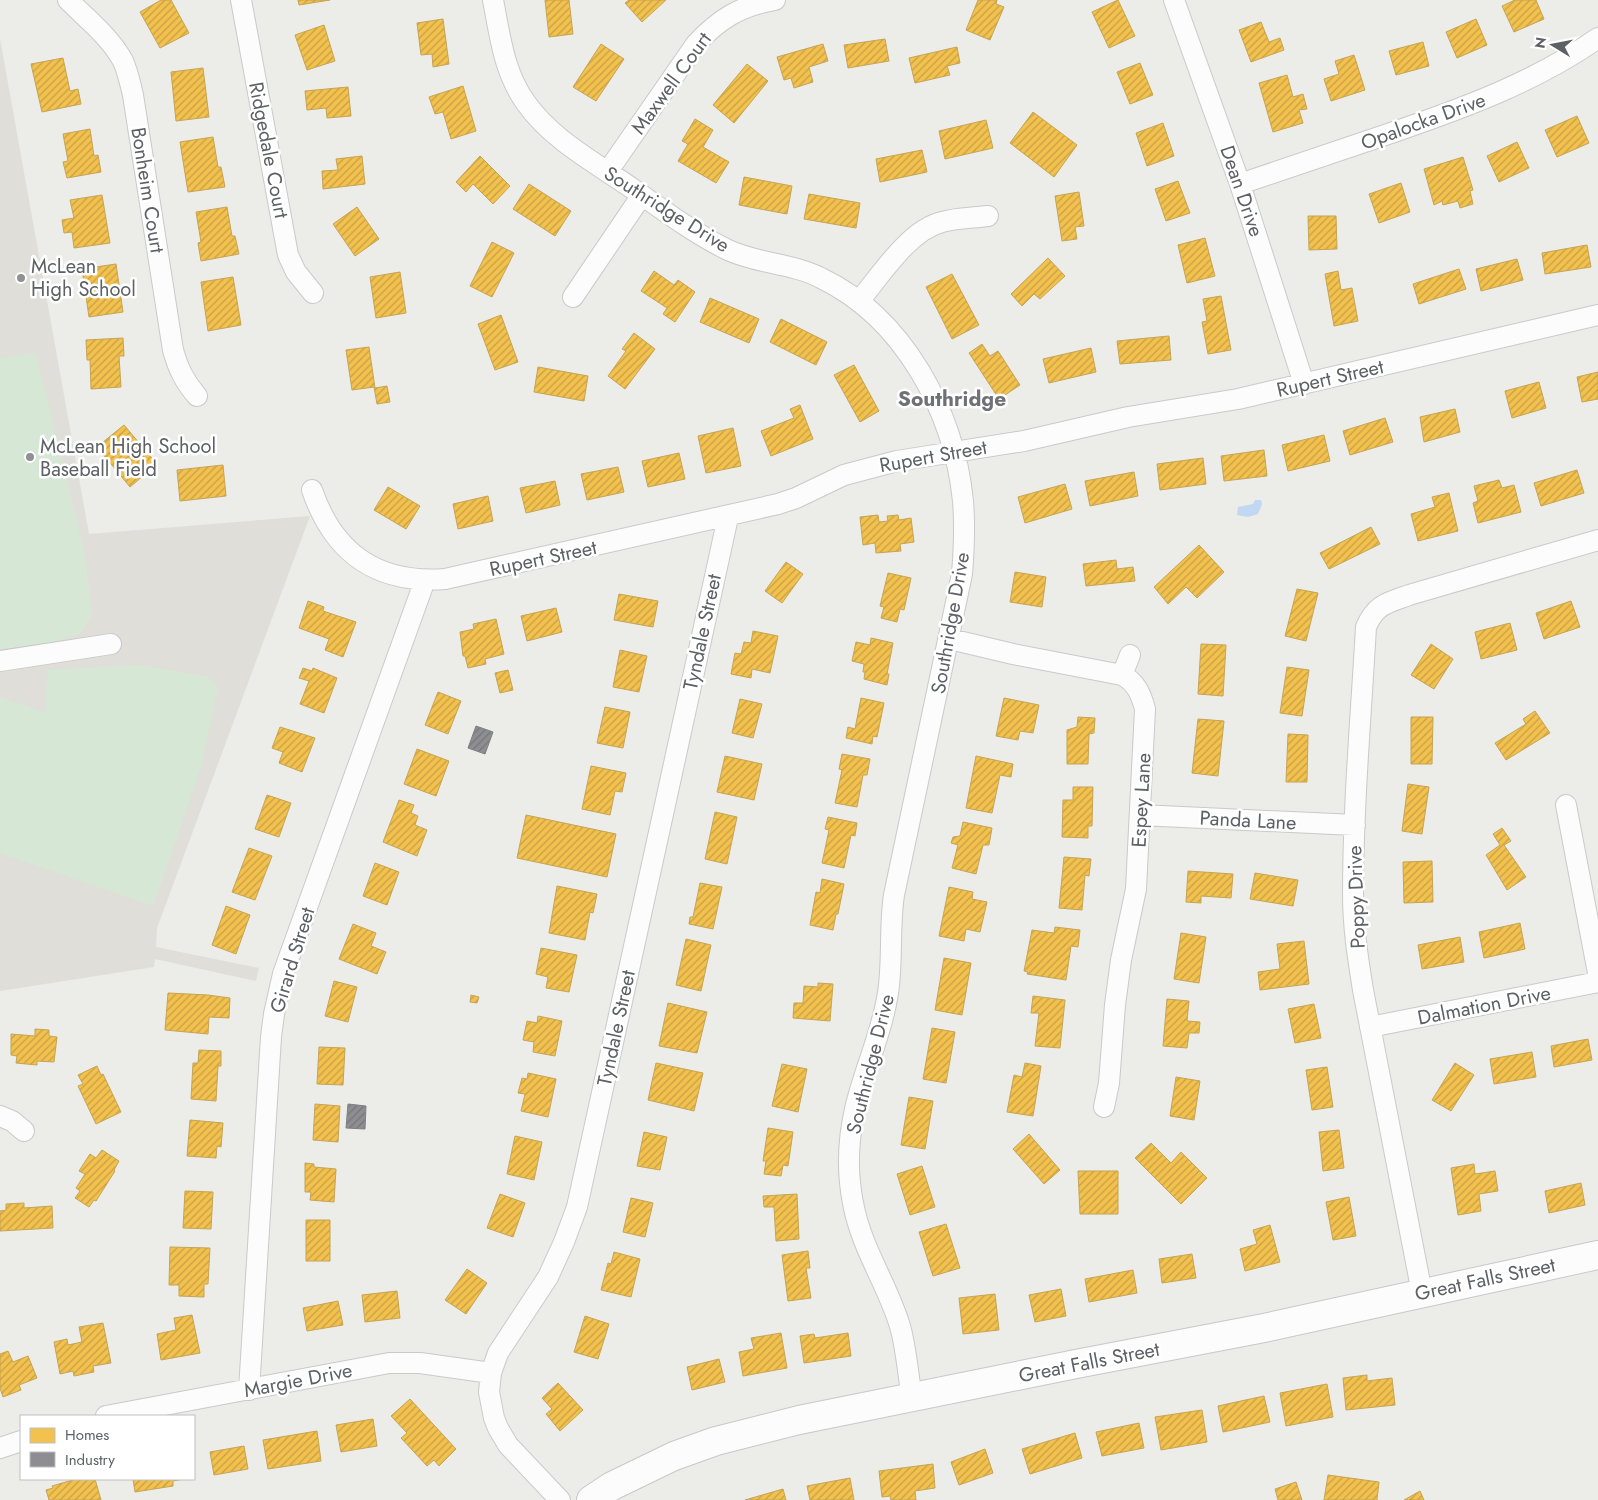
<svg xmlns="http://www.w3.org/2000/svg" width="1598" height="1500" font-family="Jost,sans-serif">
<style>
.education{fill:#dfded8}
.park{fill:#d7e7d6}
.water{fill:#c1d7f2}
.homes{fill:url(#homes-hatch);stroke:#c5a455}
.industry{fill:url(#industry-hatch);stroke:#7f8084}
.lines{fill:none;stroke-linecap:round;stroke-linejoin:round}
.street-casing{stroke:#c9cac9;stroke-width:22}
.secondary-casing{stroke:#c7c8c8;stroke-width:30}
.street{stroke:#fcfcfc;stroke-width:20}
.secondary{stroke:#fcfcfc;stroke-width:28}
.poi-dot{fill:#8f9192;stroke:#fff;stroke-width:2}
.labels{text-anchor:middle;stroke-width:5;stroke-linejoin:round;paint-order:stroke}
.street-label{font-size:20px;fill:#5d6064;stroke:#fff}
.poi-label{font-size:20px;fill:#5d6064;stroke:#fff;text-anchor:start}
.neighbourhood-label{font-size:21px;font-weight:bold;fill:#6e7176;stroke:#fff}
</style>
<defs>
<pattern id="homes-hatch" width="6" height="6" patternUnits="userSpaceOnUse" patternTransform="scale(1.25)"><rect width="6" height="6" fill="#f2c14e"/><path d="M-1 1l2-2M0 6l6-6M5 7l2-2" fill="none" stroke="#c7a044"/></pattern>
<pattern id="industry-hatch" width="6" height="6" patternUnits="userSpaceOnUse" patternTransform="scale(1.25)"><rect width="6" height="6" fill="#8d8d92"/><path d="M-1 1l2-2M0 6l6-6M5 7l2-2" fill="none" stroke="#76777b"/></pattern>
</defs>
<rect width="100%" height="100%" fill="#ecece8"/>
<path class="education" d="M0 39 89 534 310 516 157 928 156 947 259 968 256 981 155 959 154 967 0 991Z"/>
<path class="park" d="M36 353 85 555 92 616 79 634 16 652 0 654V358Z
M140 665 208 677 218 688 201 767 153 906 0 853V697L46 713V693L48 670Z"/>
<path class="water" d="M1255 500H1261L1262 504 1258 514 1248 517 1237 515 1238 507 1253 504Z"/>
<path class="homes" d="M161 0H171L189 33 160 48 140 12Z
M298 0H330L299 5Z
M545 0H569L573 34 549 37Z
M629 0H666L642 22 625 3Z
M978 0H997L996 4 1004 7 990 40 966 30Z
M1118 0 1135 36 1109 48 1092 12Z
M1515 0H1536L1544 19 1514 32 1502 6Z
M443 19 449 64 433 67 432 54 421 55 417 23Z
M1476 19 1487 45 1457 58 1446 32Z
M1261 22 1269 42 1280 38 1284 50 1251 62 1239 30Z
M324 25 335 61 307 70 295 35Z
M885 39 889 61 848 68 844 45Z
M1423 42 1429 66 1396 75 1389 51Z
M601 44 624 59 596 101 573 87Z
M823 44 828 61 809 67 813 82 794 88 791 78 784 80 777 57Z
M957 47 960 63 947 66 950 75 915 83 909 58Z
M1354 55 1365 90 1331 101 1324 79 1339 74 1335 61Z
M63 58 70 91 78 89 81 104 42 112 31 64Z
M1140 63 1153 95 1130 104 1117 72Z
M747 64 768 81 734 123 713 105Z
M203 68 209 117 176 121 171 72Z
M1287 75 1293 97 1303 94 1307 109 1299 110 1303 123 1273 132 1259 83Z
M463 86 476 131 451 139 443 112 435 114 429 97Z
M348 87 351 116 327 118 326 108 307 110 305 91Z
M1033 112 1077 145 1054 177 1010 143Z
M1577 116 1589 143 1557 157 1545 130Z
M695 119 713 130 703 147 729 162 716 183 678 161 688 144 682 141Z
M986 120 993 148 945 159 939 131Z
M1163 123 1174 156 1147 166 1136 133Z
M90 129 94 156 98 155 101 172 67 178 63 162 68 161 63 134Z
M213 137 218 167H221L225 187 188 192 180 142Z
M1517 142 1529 168 1499 182 1487 156Z
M922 150 927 172 880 182 876 159Z
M362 156 365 184 323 189 322 171 338 170 336 159Z
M480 156 510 186 493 204 473 184 466 192 456 182Z
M1463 157 1473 190 1470 191 1473 204 1460 208 1458 201 1443 205 1442 201 1434 205 1424 169Z
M744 177 792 186 787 214 739 205Z
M1178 181 1190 213 1166 221 1155 189Z
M1401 183 1410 212 1379 223 1369 194Z
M529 184 571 211 555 236 513 209Z
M1079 192 1084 226 1075 227 1077 239 1062 241 1055 196Z
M809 194 860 203 856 228 804 219Z
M102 195 110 243 74 248 72 232 64 233 62 220 74 218 70 200Z
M227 207 232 236H235L239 254 201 261 198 243 201 242 196 212Z
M357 207 379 239 355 256 333 224Z
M1308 216H1336L1337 249 1309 250Z
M1205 238 1215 276 1187 283 1178 245Z
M492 242 514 253 492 297 470 286Z
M1587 245 1591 267 1545 274 1542 253Z
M1048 258 1065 276 1040 299 1034 294 1022 306 1011 294Z
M1517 259 1523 280 1481 291 1476 269Z
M116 264 123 312 89 317 82 269Z
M1459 269 1466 289 1419 304 1413 284Z
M654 271 674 285 678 280 695 292 675 322 663 314 667 308 641 291Z
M1338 271 1341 290 1352 288 1358 321 1334 326 1325 274Z
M400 272 406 313 376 318 370 277Z
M952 274 979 325 952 339 926 287Z
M233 277 241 325 208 331 201 282Z
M1221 296 1231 350 1208 354 1202 322 1207 321 1203 299Z
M710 298 759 319 749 343 700 322Z
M501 315 518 362 495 370 478 324Z
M781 319 827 342 816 365 770 342Z
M634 333 655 349 625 389 608 376 626 351 622 349Z
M1169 336 1171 360 1120 364 1117 341Z
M123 338 124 356H119L121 387 91 389 90 360H87L86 340Z
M982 344 990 356 998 351 1020 385 999 399 969 353Z
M369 347 375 388 387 386 390 402 377 404 374 387 352 390 346 350Z
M1091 348 1096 372 1049 383 1043 359Z
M854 365 879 411 860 422 834 375Z
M538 367 588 376 584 401 534 392Z
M1598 372V399L1582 402 1577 377Z
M1539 382 1546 408 1512 418 1505 391Z
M800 405 813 439 771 456 761 431 794 418 790 409Z
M1455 409 1460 432 1424 442 1420 417Z
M1385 418 1393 442 1350 455 1343 431Z
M124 425 157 464 130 487 97 447Z
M733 428 741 466 706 473 698 436Z
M1324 435 1330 461 1288 471 1282 445Z
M1264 450 1267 476 1224 481 1221 456Z
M679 453 685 479 648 487 642 461Z
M1203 458 1206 484 1160 490 1157 464Z
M223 465 226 496 180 501 177 470Z
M618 467 624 492 587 500 581 474Z
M1577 470 1584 493 1541 506 1534 483Z
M1134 472 1138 496 1090 506 1085 481Z
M1499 480 1502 488 1514 485 1521 512 1478 523 1473 503 1478 501 1474 486Z
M555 481 560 505 526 513 520 488Z
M1065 484 1072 509 1025 523 1018 497Z
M388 487 420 506 406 529 374 510Z
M1449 493 1458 531 1418 541 1411 514 1435 507 1432 497Z
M488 496 493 521 458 529 453 504Z
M878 515 879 522 888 521 887 516 898 515 899 520 911 518 914 542 900 544 901 551 876 553 875 543 863 545 860 517Z
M1371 527 1380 544 1329 569 1320 553Z
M1199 545 1224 572 1197 598 1186 587 1168 604 1154 587Z
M1116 560 1117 569 1133 567 1135 581 1086 586 1083 564Z
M786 562 803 574 782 603 765 591Z
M1015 572 1046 577 1042 607 1010 602Z
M888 573 911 578 904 610 900 609 897 622 881 618 884 607 880 606Z
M1297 589 1318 593 1306 641 1285 636Z
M619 594 658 601 653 627 614 620Z
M308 601 324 607 323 611 356 622 343 657 325 650 329 639 299 628Z
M1571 601 1580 627 1544 639 1536 613Z
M556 608 562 632 527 641 521 616Z
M496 619 504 654 485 659 486 664 468 668 465 656H463L460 632 474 629 473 624Z
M1510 623 1517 650 1481 659 1475 632Z
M753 631 778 636 770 673 752 669 751 678 731 674 735 653 741 654 744 642 751 643Z
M871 638 893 643 887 674H889L887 685 864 679 865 672H863L864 664 852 661 856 642 870 645Z
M1201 644 1226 645 1223 696 1198 694Z
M1431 644 1453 659 1434 689 1411 675Z
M620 650 647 656 639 692 613 687Z
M1287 667 1309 670 1302 716 1280 713Z
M303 668 312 671 313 668 337 678 324 713 300 704 309 681 299 678Z
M508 670 513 690 500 693 495 673Z
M438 692 461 701 448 734 425 725Z
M861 698 884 703 877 737 873 736 872 744 846 738 848 727 855 729Z
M1004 698 1039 705 1033 733 1020 731 1018 740 996 736Z
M740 699 762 704 753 738 732 733Z
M605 707 630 712 623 748 597 743Z
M1535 711 1550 733 1506 760 1495 743 1526 724 1523 719Z
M1078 717 1095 718 1094 733 1089 734 1088 764H1067V730L1077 727Z
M1411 717H1433L1432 764H1411Z
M1198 719 1224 721 1218 776 1192 773Z
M280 727 315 738 302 772 279 763 283 752 272 748Z
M1288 734 1308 735 1307 782H1286Z
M417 749 449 761 436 796 404 784Z
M842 754 870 759 867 775H863L857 807 835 803 842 770 839 769Z
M725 756 762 764 754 800 717 792Z
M976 756 1013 764 1011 777 1000 775 992 813 966 808Z
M591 766 626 773 622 792 615 791 610 815 582 809Z
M1408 784 1429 787 1422 834 1402 831Z
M1073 787H1093L1092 826H1088V838L1062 837 1063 800H1073Z
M267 795 291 803 279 837 255 829Z
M399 800 414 805 411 813 418 816 415 825 427 830 417 856 383 842Z
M715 812 737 817 727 864 705 859Z
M526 815 616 834 607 877 517 858Z
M828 817 857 823 855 836 851 835 844 868 822 863 829 830 825 829Z
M963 822 992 828 989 845H983L976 874 952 868 958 845 951 843 953 837 960 836Z
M1502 828 1511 841 1504 845 1526 877 1507 890 1486 855 1500 845 1493 834Z
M249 848 272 856 255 900 232 892Z
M1064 857 1091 859 1089 876 1085 875 1082 910 1059 908Z
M1432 861 1433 902 1404 903 1403 862Z
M375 863 399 872 387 905 363 896Z
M1188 871 1233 874 1231 898 1201 896V903L1186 902Z
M1255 873 1298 880 1293 906 1250 899Z
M822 879 844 884 838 914H836L833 930 810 925 816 892 820 893Z
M700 883 722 887 713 929 689 924 690 917H693Z
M557 886 597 894 593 913 590 912 585 940 549 933Z
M949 887 973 892 972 899 987 902 980 932 966 929 964 941 939 936Z
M226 906 250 915 236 954 212 945Z
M1520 923 1525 949 1484 958 1479 932Z
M353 924 376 933 371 946 386 952 377 974 339 959Z
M1055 927 1080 930 1078 947 1071 946 1066 980 1027 974 1028 972 1024 971 1032 930 1054 933Z
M1181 933 1206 937 1199 983 1174 979Z
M1460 937 1464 962 1422 969 1418 945Z
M686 939 711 945 701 991 676 985Z
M1304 941 1309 984 1260 990 1258 972 1280 969 1277 944Z
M541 948 577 955 569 992 546 988 548 977 536 974Z
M944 958 971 963 962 1015 935 1010Z
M334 981 357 987 348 1022 325 1016Z
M818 983 833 984 830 1021 793 1018 794 1003H803L804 986 818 987Z
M168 993 208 995 230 998 229 1018 209 1017 208 1034 165 1030Z
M471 995 479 997 477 1003 470 1002Z
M1033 996 1065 1000 1060 1048 1035 1046 1039 1013H1031Z
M1167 999 1189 1001 1187 1021 1200 1022 1199 1033H1189L1187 1048 1163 1046Z
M668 1003 707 1012 697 1053 659 1046Z
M1314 1004 1321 1038 1295 1043 1288 1009Z
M538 1016 562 1021 555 1056 533 1052 534 1042 523 1040 527 1021 537 1023Z
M932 1028 955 1032 946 1083 923 1079Z
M35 1029 49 1030V1036L57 1037 54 1062 37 1061V1065L16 1063 17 1056 11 1055V1034L35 1036Z
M1588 1039 1592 1060 1554 1067 1551 1046Z
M319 1047 345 1048 343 1085 317 1084Z
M199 1050 221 1051V1066H218L216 1101 191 1099 193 1063H198Z
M1532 1052 1536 1077 1494 1084 1490 1059Z
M656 1063 703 1073 694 1111 648 1100Z
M1025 1063 1041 1066 1033 1116 1007 1112 1014 1075 1022 1077Z
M1455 1063 1474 1075 1451 1111 1432 1100Z
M782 1064 807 1069 798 1112 772 1106Z
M97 1066 101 1075 103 1074 121 1112 96 1124 78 1086 83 1084 78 1075Z
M1327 1067 1333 1107 1312 1110 1306 1070Z
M528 1073 556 1079 548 1117 521 1111 525 1094 518 1093 522 1078 527 1079Z
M1176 1077 1200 1081 1194 1120 1170 1116Z
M909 1097 933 1101 925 1149 901 1145Z
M315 1104 340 1106 338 1142 313 1140Z
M190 1120 223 1123 221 1147 217 1146 216 1158 187 1156Z
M768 1128 793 1132 788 1166 783 1165 781 1176 764 1174 766 1161H763Z
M1339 1130 1344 1168 1323 1171 1319 1132Z
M644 1132 667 1137 660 1170 637 1166Z
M1029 1134 1060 1170 1044 1184 1013 1149Z
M515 1136 542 1142 534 1180 507 1174Z
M1151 1143 1171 1163 1181 1152 1207 1178 1181 1204 1135 1158Z
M102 1150 119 1161 114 1170 115 1171 96 1201 94 1200 89 1207 75 1198 80 1191 76 1188 85 1174 79 1171 90 1154 96 1158Z
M305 1163 314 1164V1167L336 1169 334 1202 310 1200 311 1192H305Z
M1474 1164 1475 1174 1495 1171 1498 1191 1479 1194 1481 1211 1458 1215 1451 1168Z
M922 1166 935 1207 910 1215 897 1174Z
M1078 1171H1118V1214H1080Z
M1581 1183 1585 1205 1549 1213 1545 1191Z
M185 1191 213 1192 211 1229 183 1228Z
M500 1194 525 1203 513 1237 487 1228Z
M797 1194 799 1239 776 1241 774 1207H764L763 1196Z
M1349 1197 1356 1236 1333 1240 1326 1202Z
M631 1198 653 1203 645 1237 623 1232Z
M24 1203V1208L52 1206 53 1228 0 1231V1211L6 1210V1204Z
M306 1220H330V1261H306Z
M946 1224 960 1268 933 1276 919 1232Z
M1270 1225 1280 1262 1245 1271 1240 1249 1257 1244 1253 1230Z
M170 1247 210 1248 208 1284H204V1297L179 1296V1285H169Z
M808 1251 810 1268H806L811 1298 788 1301 782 1255Z
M614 1252 640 1259 631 1297 601 1290 608 1263 611 1264Z
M1192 1254 1196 1278 1162 1283 1159 1259Z
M467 1269 487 1283 466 1314 445 1300Z
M1133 1270 1137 1293 1089 1302 1085 1279Z
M1061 1289 1066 1316 1035 1322 1029 1295Z
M397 1291 400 1318 365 1322 362 1295Z
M995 1294 999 1330 963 1334 959 1298Z
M338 1301 343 1325 307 1331 303 1308Z
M192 1315 200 1353 161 1360 157 1334 176 1330 174 1318Z
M585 1316 609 1324 598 1359 574 1352Z
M103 1323 111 1363 93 1366 94 1372 74 1376 73 1371 60 1374 54 1342 67 1339 68 1345 82 1342 79 1327Z
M781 1333 787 1368 743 1376 739 1352 754 1349 751 1338Z
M848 1333 851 1356 804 1363 800 1336 814 1334 815 1338Z
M8 1351 13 1362 28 1356 37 1378 19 1385 21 1390 3 1397 0 1388V1354Z
M719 1359 725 1382 692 1390 687 1367Z
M1367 1375V1381L1392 1378 1395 1405 1346 1410 1343 1378Z
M558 1383 583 1410 560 1431 546 1414 552 1409 542 1398Z
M1327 1384 1333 1417 1286 1426 1280 1393Z
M1264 1396 1270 1422 1223 1432 1218 1406Z
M410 1399 456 1449 439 1466 434 1460 427 1466 401 1438 407 1433 391 1416Z
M1202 1410 1207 1442 1161 1450 1155 1417Z
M373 1419 377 1446 341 1452 336 1425Z
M1139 1423 1144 1448 1102 1456 1096 1432Z
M317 1431 321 1461 268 1469 263 1440Z
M1075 1433 1082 1458 1030 1474 1022 1449Z
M244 1446 248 1469 214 1475 210 1452Z
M985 1449 993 1473 959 1485 951 1462Z
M933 1464 935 1488 915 1491 916 1500H891L890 1496 882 1497 879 1471Z
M1328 1475 1379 1482 1377 1500H1324Z
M850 1478 854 1500H810L807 1486Z
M76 1479H95L101 1500H49L46 1490 53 1488 52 1486Z
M133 1479H184L173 1481V1486L135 1492Z
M1296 1482 1302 1500H1278L1275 1489Z
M783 1489 786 1500H745Z
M1420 1491 1424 1500H1404Z"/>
<path class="industry" d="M476 726 493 732 485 754 468 748Z
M348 1104 366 1106 365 1129 346 1128Z"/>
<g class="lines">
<defs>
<path id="street" d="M68 0C87 19 110 37 123 61 128 72 130 83 133 95L173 350C178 368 184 381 197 396
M241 0 288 255 296 272 313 293
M493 0C500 36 504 73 526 103 552 140 596 163 633 189 663 210 695 234 728 250 758 264 792 263 821 278 904 318 954 412 963 501 965 526 964 550 962 574L894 895C889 927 893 961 888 993 882 1033 864 1070 855 1109 848 1140 847 1173 853 1203 861 1247 886 1282 899 1323 906 1344 908 1375 912 1398
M1174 0 1240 184 1304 384
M608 171 696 44C719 19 740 6 775 0
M1240 184C1291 167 1341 150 1391 133 1464 108 1535 82 1598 38
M573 297 642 195
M859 301C881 275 909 230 942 222 956 218 973 218 988 216
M312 490C334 554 378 584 445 579L778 504 796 498 844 475 897 461 1024 441 1128 417 1238 399 1598 315
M950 639 1013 654 1122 675C1136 682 1141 694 1145 709L1136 889 1121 960 1115 1005 1109 1083 1104 1107
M0 661 111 644
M1122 675 1130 655
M1566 805 1598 973
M1140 815 1355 825
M1370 1027 1598 982
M0 1116 12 1121 24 1131
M1422 1293 1363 990C1358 959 1353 927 1353 895 1353 806 1361 716 1366 627 1376 604 1387 603 1409 595L1598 540
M249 1390 271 1037 274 1014 283 974 425 580
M106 1416 389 1363H420L491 1373
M0 1448 21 1441
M560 1500 508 1445 498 1428 494 1418 489 1392 491 1373 498 1353 548 1277 564 1242 577 1207 728 517"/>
<path id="secondary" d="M591 1500 612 1486 674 1456 716 1441 799 1420 1076 1364 1264 1328 1598 1255"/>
</defs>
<use href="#street" class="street-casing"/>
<use href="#secondary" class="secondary-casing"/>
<use href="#street" class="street"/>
<use href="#secondary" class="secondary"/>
</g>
<g class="poi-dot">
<circle cx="21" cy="278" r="5"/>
<circle cx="30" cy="457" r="5"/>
</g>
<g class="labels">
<g class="street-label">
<text transform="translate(671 83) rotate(-54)" y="7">Maxwell Court</text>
<text transform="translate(1423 121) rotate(-20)" y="7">Opalocka Drive</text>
<text transform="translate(269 150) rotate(79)" y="7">Ridgedale Court</text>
<text transform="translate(148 190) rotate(81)" y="7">Bonheim Court</text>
<text transform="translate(1242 191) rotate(71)" y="7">Dean Drive</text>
<text transform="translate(667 209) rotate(32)" y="7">Southridge Drive</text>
<text transform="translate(1330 378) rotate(-13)" y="7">Rupert Street</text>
<text transform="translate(933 456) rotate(-10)" y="7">Rupert Street</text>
<text transform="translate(543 558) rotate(-12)" y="7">Rupert Street</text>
<text transform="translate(950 623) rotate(-80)" y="7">Southridge Drive</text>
<text transform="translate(702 632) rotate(-78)" y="7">Tyndale Street</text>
<text transform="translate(1141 800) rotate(-87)" y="7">Espey Lane</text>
<text transform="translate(1248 820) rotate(3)" y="7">Panda Lane</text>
<text transform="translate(1356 897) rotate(-92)" y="7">Poppy Drive</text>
<text transform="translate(292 960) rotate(-73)" y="7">Girard Street</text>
<text transform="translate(1484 1005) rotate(-11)" y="7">Dalmation Drive</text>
<text transform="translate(616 1028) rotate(-78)" y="7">Tyndale Street</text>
<text transform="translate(870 1064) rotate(-76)" y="7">Southridge Drive</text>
<text transform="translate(1485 1279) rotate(-12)" y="7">Great Falls Street</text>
<text transform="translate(1089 1362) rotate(-11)" y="7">Great Falls Street</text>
<text transform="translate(298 1380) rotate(-11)" y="7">Margie Drive</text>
</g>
<g class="poi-label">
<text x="31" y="273">McLean<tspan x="31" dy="23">High School</tspan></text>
<text x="40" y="453">McLean High School<tspan x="40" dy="23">Baseball Field</tspan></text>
</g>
<g class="neighbourhood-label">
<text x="952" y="406">Southridge</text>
</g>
</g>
<rect x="20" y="1415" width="175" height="65" fill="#ffffff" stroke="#bebfc1"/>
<rect x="30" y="1428" width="25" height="15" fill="#f2c14e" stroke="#bebfc1"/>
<text x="65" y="1440" font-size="15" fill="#5d6064">Homes</text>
<rect x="30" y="1452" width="25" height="15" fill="#8d8d92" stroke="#bebfc1"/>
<text x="65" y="1465" font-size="15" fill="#5d6064">Industry</text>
<g transform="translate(1553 45) rotate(280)" stroke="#ffffff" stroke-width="4" paint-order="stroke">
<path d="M0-4L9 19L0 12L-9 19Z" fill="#5d6064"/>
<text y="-8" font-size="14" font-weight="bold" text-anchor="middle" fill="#5d6064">N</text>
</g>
</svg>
